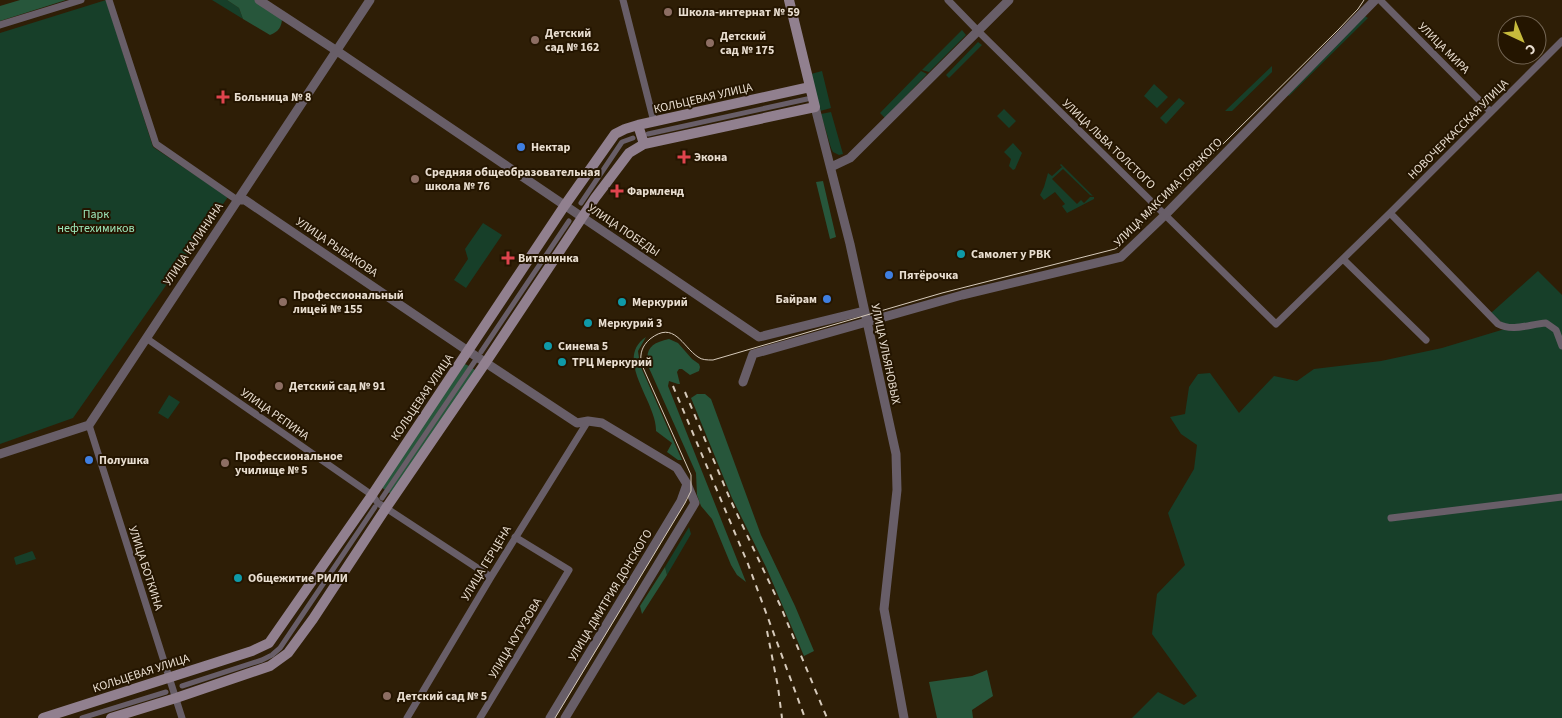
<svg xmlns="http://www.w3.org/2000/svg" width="1562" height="718" font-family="'Source Sans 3',sans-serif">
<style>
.green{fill:#173f29}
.forest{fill:#27563b}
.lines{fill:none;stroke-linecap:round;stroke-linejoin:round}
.pedestrian{stroke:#685e68;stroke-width:5}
.minor{stroke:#685e68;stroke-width:7}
.tertiary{stroke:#685e68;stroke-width:9}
.secondary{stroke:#91808f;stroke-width:10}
.tram{stroke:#d6cabb;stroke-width:1}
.rail{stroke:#d6cabb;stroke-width:2;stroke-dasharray:6 6;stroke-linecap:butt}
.education-dot{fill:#8d6e63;stroke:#241500;stroke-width:2}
.health-dot{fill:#e0444e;stroke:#241500;stroke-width:2}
.shop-dot{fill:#3f7fe0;stroke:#241500;stroke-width:2}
.culture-dot{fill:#0f9aa8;stroke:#241500;stroke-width:2}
.labels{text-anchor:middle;stroke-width:4;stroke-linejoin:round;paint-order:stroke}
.poi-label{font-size:12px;font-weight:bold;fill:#e9ded0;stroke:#241500;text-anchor:start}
.street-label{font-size:12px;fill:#e9ded0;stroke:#241500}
.park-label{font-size:12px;fill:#9ce7b9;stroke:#241500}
</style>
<rect width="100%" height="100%" fill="#2e1e06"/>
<path class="green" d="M106 0 153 147 228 197 73 418 0 444V33Z
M212 0H227L239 8 243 19Z
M1365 16 1368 18 1289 96 1288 95Z
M962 30 966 35 929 72 922 70Z
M978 42 982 45 949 78 946 75Z
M1272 66V72L1232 111H1225Z
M822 71 831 108 820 111 811 74Z
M921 71 927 74 885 118 880 113Z
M1154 84 1168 97 1157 108 1144 96Z
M1179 98 1185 103 1166 124 1160 118Z
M1004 109 1016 121 1009 128 997 116Z
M831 112 843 154 839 155 833 152 831 148 821 114Z
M1013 143 1022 153 1015 169 1013 170 1009 166 1011 159 1004 152Z
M1061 164 1093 196 1090 195 1063 169 1052 179 1077 204 1081 200 1084 203 1090 197H1094V199L1067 213 1062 206 1065 204 1055 192 1044 200 1040 195 1044 187 1048 173 1052 176 1062 167 1060 165Z
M483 223 502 235 466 288 454 280 468 259 465 249Z
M1538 271 1562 295V718H1132L1158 692 1184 705 1197 696 1152 634 1157 594 1185 565 1168 513 1194 469 1197 445 1181 434 1170 417 1185 414 1189 387 1198 374 1210 373 1239 413 1274 376 1297 381 1314 369 1381 361 1442 348 1508 328 1491 313Z
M169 395 180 402 168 419 158 413Z
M689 527 691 534 667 575 665 567Z
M32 551 33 552 36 559 16 565 14 558 15 557Z"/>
<path class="forest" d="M20 0H66L0 21V6Z
M227 0H256L282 18C282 27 278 32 270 35L243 19 239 8Z
M823 181 836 237 830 239 816 182Z
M646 337 638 351 640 365 682 460H678L667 452 672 443 656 431C657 402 613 359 646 337Z
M669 339 678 343 692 359 699 364 700 367 699 371 690 375 682 369H679L677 372 680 384H678L669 381 668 386 746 582 737 575 731 565 712 519 701 506 697 495 696 473 649 368C644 349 651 343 669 339Z
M465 364 469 366 385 490 381 487Z
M472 368 475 370 392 494 388 492Z
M697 394H705L711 399 761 535 795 606 814 651 804 656 766 567 732 498 691 398Z
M665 567 667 575 642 614 640 606Z
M987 670 993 696 972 710 973 718H937L929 682 972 676Z"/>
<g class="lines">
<path class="pedestrian" d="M648 134 807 99
M581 203 622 142 633 138
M481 352 569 221
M382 498 475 361
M182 686 262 660 272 655 280 648 375 507
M82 718 166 692"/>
<path class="minor" d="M109 0 156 144 237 200
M623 0 654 122
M948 0 978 31 1276 324 1390 213 1562 41
M1380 0 1491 112
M0 25 81 0
M1390 213 1498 324C1513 332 1530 324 1546 323L1556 330 1562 346
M1343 259 1426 340
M146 338 372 495 378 503 386 508 491 577
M89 425 182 718
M1391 518 1562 497
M407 718 491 577 588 421
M480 718 569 570 515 537"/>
<path class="tertiary" d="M259 0 337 51 759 337 864 311
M815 107 850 244 896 454 897 490 884 609 904 718
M831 167 850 158 1009 0
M237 200H245L468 351 577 423 588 421 602 423 677 468 687 484 695 503 565 718
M743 382 753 354 962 295 1121 257 1165 215 1375 0
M0 454 89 425 370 0
M550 718 681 501 687 484"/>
<path class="secondary" d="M638 125 644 144
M43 718 252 651 269 643 372 495 565 205 615 134 625 129 638 125 810 87
M111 718 176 698 270 666 288 653 313 619 386 508 486 362 595 198 629 153 644 144 815 107 789 0"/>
<path class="tram" d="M555 718 685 503 691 491V475L641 363C640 353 642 346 650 339 674 320 682 346 698 357 702 360 707 360 713 360L942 293 1115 249 1120 246 1338 30 1358 9 1364 0"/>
<path class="rail" d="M673 386 748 564 805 718
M685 392 730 499 780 605 827 718
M767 631 778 687 782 718"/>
</g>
<g class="education-dot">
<circle cx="668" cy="12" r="5"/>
<circle cx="535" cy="40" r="5"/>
<circle cx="710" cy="43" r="5"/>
<circle cx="415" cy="179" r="5"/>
<circle cx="283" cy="302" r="5"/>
<circle cx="279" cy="386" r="5"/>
<circle cx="225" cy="463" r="5"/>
<circle cx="387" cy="696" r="5"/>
</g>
<g class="health-dot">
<path d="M220.5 89.5h5v5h5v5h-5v5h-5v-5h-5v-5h5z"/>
<path d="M681.5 149.5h5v5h5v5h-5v5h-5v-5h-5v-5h5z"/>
<path d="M614.5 183.5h5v5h5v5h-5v5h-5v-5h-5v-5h5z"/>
<path d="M505.5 250.5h5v5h5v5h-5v5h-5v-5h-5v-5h5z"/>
</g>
<g class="shop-dot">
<circle cx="521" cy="147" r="5"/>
<circle cx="889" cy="275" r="5"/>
<circle cx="827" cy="299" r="5"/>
<circle cx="89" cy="460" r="5"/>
</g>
<g class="culture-dot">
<circle cx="961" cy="254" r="5"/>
<circle cx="622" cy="302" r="5"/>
<circle cx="588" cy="323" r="5"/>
<circle cx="548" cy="346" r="5"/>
<circle cx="562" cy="362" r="5"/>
<circle cx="238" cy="578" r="5"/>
</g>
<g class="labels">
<g class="poi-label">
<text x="678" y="16">Школа-интернат № 59</text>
<text x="545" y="37">Детский<tspan x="545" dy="14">сад № 162</tspan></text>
<text x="720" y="40">Детский<tspan x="720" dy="14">сад № 175</tspan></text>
<text x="234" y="101">Больница № 8</text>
<text x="531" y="151">Нектар</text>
<text x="694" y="161">Экона</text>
<text x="425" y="176">Средняя общеобразовательная<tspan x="425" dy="14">школа № 76</tspan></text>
<text x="627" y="195">Фармленд</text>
<text x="971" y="258">Самолет у РВК</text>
<text x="518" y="262">Витаминка</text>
<text x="899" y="279">Пятёрочка</text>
<text x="293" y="299">Профессиональный<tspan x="293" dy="14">лицей № 155</tspan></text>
<text x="817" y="303" text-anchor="end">Байрам</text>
<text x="632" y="306">Меркурий</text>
<text x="598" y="327">Меркурий 3</text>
<text x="558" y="350">Синема 5</text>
<text x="572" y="366">ТРЦ Меркурий</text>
<text x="289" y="390">Детский сад № 91</text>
<text x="235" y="460">Профессиональное<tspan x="235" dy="14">училище № 5</tspan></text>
<text x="99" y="464">Полушка</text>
<text x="248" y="582">Общежитие РИЛИ</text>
<text x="397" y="700">Детский сад № 5</text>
</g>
<g class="street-label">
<text transform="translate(1444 48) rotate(45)" y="4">УЛИЦА МИРА</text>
<text transform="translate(703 98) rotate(-13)" y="4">КОЛЬЦЕВАЯ УЛИЦА</text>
<text transform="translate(1458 129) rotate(-45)" y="4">НОВОЧЕРКАССКАЯ УЛИЦА</text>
<text transform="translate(1109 144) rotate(44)" y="4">УЛИЦА ЛЬВА ТОЛСТОГО</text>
<text transform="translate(1168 192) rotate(-45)" y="4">УЛИЦА МАКСИМА ГОРЬКОГО</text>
<text transform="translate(624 230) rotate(34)" y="4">УЛИЦА ПОБЕДЫ</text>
<text transform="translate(193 244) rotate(-56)" y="4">УЛИЦА КАЛИНИНА</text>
<text transform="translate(337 247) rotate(34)" y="4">УЛИЦА РЫБАКОВА</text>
<text transform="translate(886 354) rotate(78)" y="4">УЛИЦА УЛЬЯНОВЫХ</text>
<text transform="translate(422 397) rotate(-56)" y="4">КОЛЬЦЕВАЯ УЛИЦА</text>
<text transform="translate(275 414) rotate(35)" y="4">УЛИЦА РЕПИНА</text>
<text transform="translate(486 563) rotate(-59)" y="4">УЛИЦА ГЕРЦЕНА</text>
<text transform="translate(146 568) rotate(72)" y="4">УЛИЦА БОТКИНА</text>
<text transform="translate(610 595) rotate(-59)" y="4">УЛИЦА ДМИТРИЯ ДОНСКОГО</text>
<text transform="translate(515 638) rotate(-59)" y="4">УЛИЦА КУТУЗОВА</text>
<text transform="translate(141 673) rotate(-18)" y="4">КОЛЬЦЕВАЯ УЛИЦА</text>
</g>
<g class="park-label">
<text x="96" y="218">Парк<tspan x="96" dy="14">нефтехимиков</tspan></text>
</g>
</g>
<g transform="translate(1522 40) rotate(136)"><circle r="24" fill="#241500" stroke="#736553"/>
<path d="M0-4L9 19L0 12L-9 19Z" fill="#c7bb3c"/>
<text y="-8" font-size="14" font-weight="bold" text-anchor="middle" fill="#e9ded0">С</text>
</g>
</svg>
